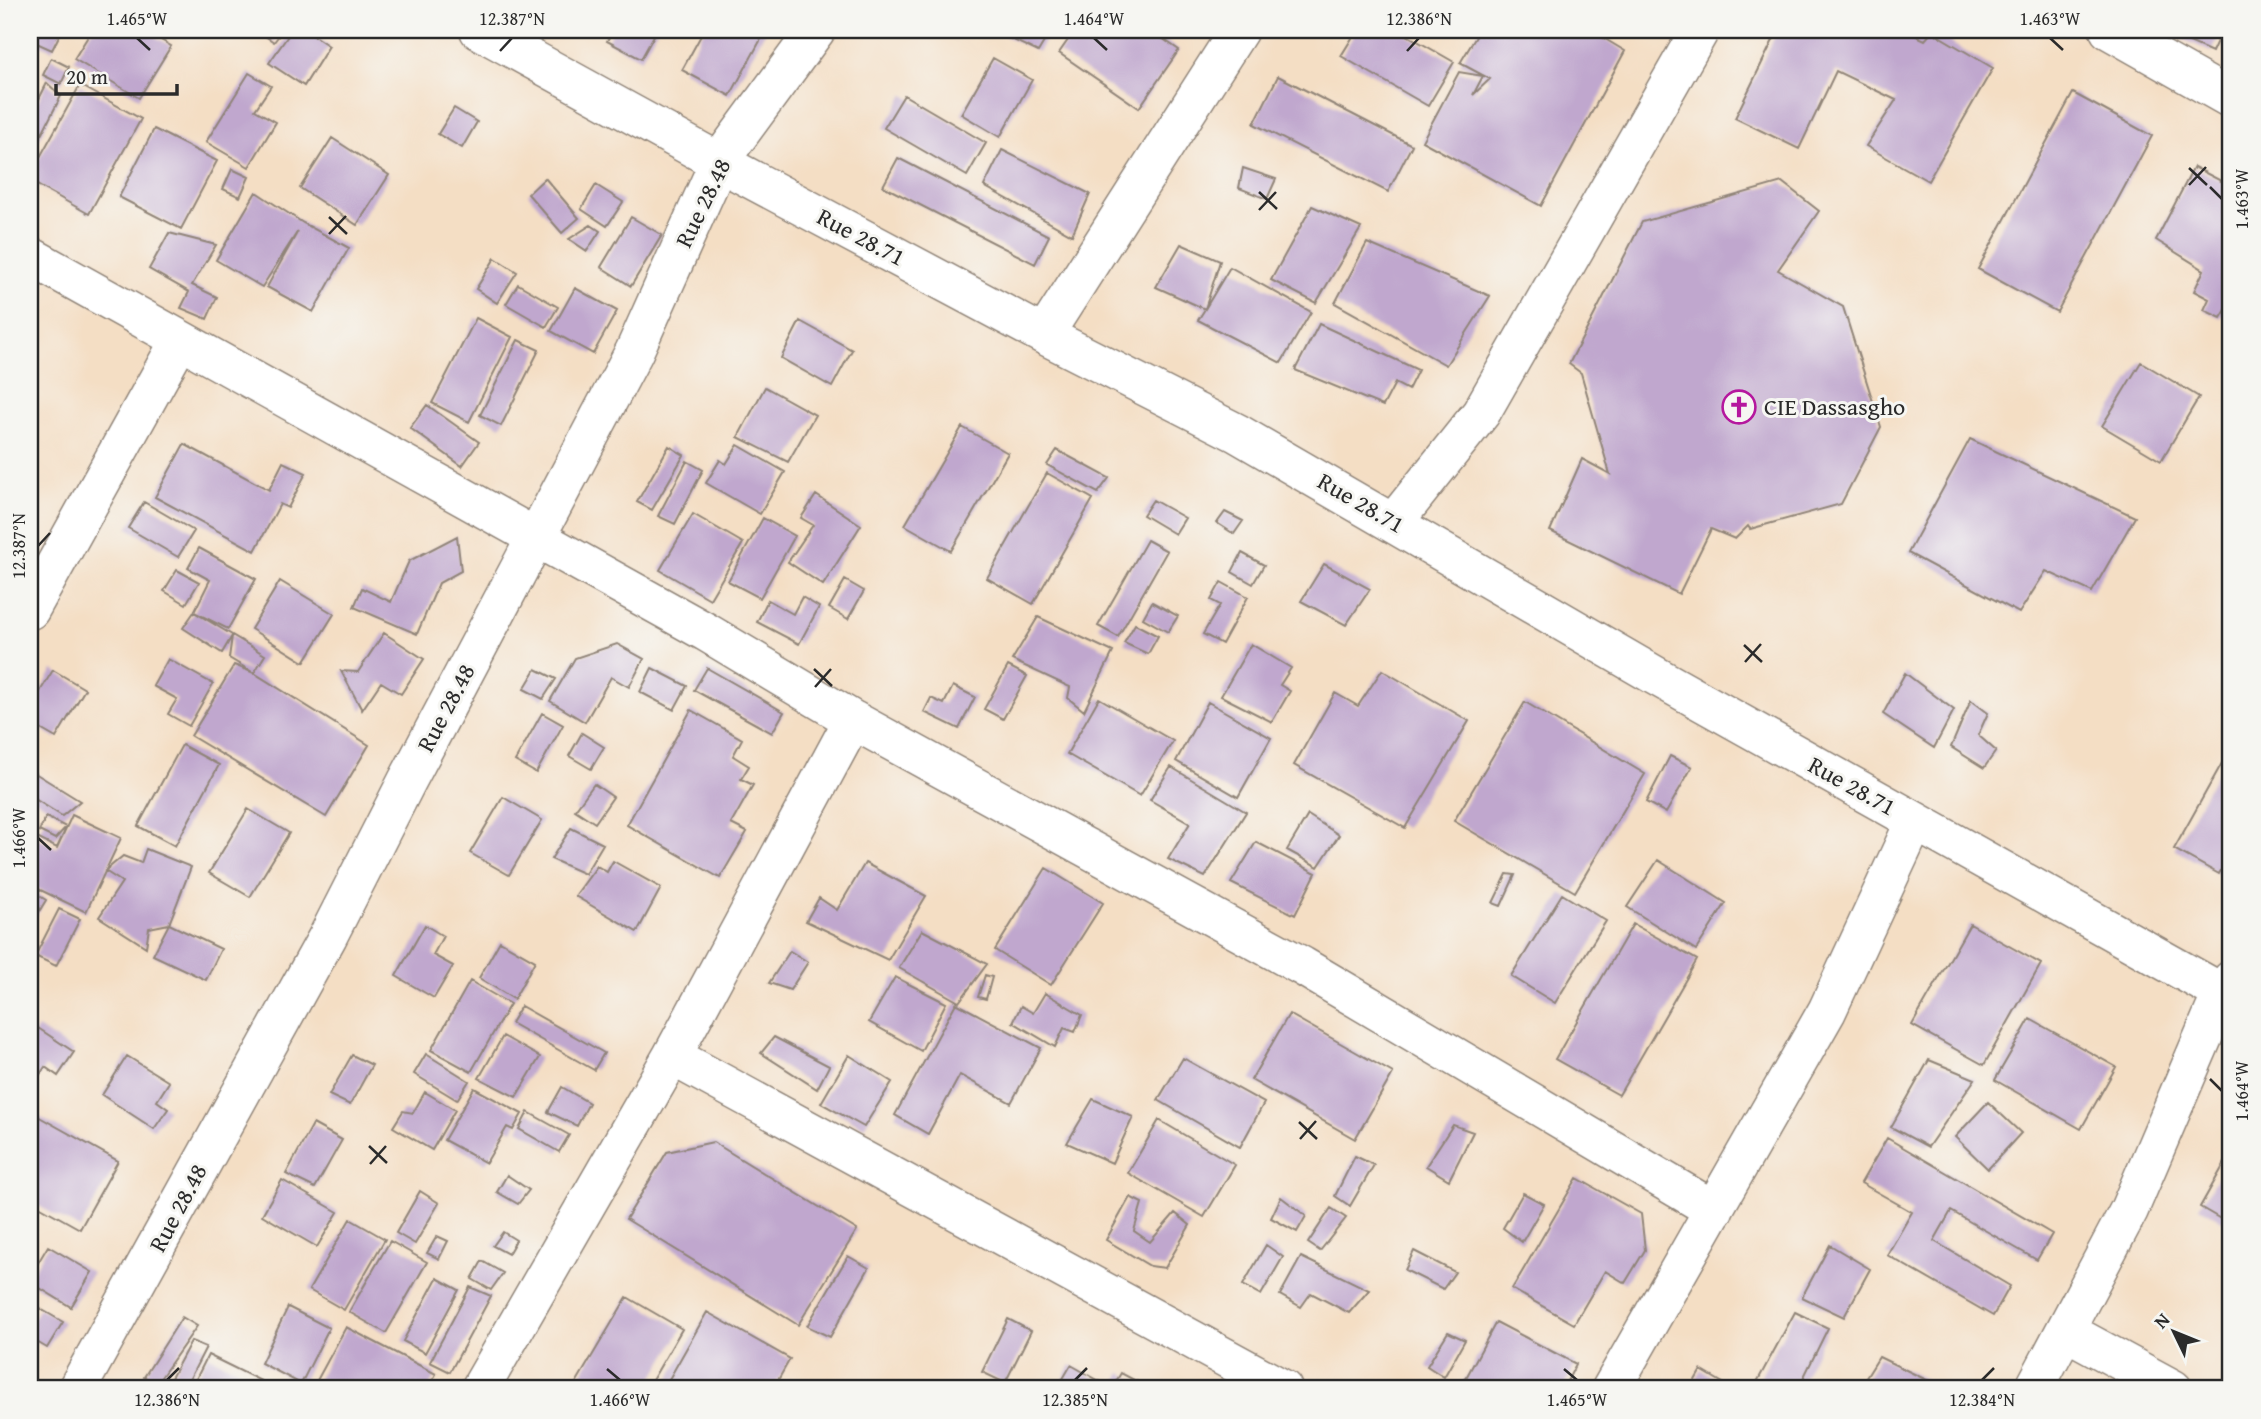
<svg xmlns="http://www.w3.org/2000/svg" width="2261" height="1419" font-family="'Gentium Book Plus',serif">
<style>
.building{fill:#c0a7ce}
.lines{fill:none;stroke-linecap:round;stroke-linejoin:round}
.minor-casing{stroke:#908478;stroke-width:41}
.minor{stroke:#fff;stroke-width:38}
.ticks{fill:none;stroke:#2b2b2b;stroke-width:2.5}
.labels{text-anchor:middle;stroke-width:6;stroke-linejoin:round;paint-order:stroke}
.street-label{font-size:24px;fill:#2b2b2b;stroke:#f6f6f2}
.poi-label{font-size:24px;fill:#2b2b2b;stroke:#f6f6f2;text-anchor:start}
.neatline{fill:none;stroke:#2b2b2b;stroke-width:2.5}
.ticks-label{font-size:18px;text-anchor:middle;fill:#2b2b2b}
</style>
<rect width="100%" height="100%" fill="#f6f6f2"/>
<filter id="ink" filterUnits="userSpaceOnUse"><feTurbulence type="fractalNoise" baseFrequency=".0143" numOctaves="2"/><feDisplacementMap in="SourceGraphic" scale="14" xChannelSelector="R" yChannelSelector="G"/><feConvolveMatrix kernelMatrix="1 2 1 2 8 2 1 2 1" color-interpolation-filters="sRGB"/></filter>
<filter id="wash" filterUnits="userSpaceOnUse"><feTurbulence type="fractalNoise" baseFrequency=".00686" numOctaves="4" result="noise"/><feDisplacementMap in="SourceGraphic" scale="28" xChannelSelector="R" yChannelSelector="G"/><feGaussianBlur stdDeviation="1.57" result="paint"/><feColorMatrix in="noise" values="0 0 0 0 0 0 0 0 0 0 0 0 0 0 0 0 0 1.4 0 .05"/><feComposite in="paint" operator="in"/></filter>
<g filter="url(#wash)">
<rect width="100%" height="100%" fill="#f4dec4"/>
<g id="blocks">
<path class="building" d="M30 30H62L52 50 30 40Z
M92 30H144L171 46 139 98 74 59Z
M256 30H283L274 42Z
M292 30H305L329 46 304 86 269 63Z
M613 30H657L641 59 607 41Z
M704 30H766L730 96 682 70Z
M993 30H1051L1038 52Z
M1075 30H1150L1179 50 1139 108 1059 53Z
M1357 30H1398L1454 62 1428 106 1341 56Z
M1480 30H1590L1625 51 1541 206 1422 141 1459 72 1483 76 1473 95 1490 79 1460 63Z
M1778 30H1904L1925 40 1932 32 1993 68 1928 181 1866 146 1896 100 1836 71 1799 149 1735 118Z
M2162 30H2222L2212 52Z
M51 58 69 67 61 84 43 75Z
M993 58 1032 80 1000 137 961 114Z
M249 73 271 86 255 110 276 122 249 167 206 142Z
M1278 76 1412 145 1388 192 1254 124Z
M47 83 61 96 34 149 30 148V117Z
M80 85 141 119 89 214 30 181V175Z
M2073 93 2152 136 2057 312 1978 269Z
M904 95 986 143 967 176 884 128Z
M454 108 477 122 462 148 438 134Z
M154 129 217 161 181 229 119 197Z
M332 138 389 175 357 225 300 188Z
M1002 150 1090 194 1072 235 984 186Z
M898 158 1049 236 1035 264 883 186Z
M2194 167 2231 186V310L2227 308 2221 318 2204 310 2209 299 2194 291 2204 270 2156 240Z
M1243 168 1276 179 1267 199 1239 188Z
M232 169 249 177 240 197 223 189Z
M545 178 579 218 562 233 528 194Z
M1782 182 1819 211 1778 270 1843 307 1881 427 1841 504 1750 529 1748 526 1735 539 1711 529 1679 594 1550 531 1582 459 1610 474 1581 373 1569 364 1642 222Z
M596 185 623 202 607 226 581 209Z
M256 192 303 223 349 248 313 312 267 287 298 231 262 287 216 260Z
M1312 206 1361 228 1316 303 1271 280Z
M631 217 662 235 631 286 601 267Z
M591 225 600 231 587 251 569 239Z
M169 233 216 245 192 285 217 297 207 319 181 308 189 292 149 269Z
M1367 243 1490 296 1446 365 1335 303Z
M1181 244 1220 261 1205 309 1230 267 1311 312 1281 363 1198 320 1205 309 1156 287Z
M495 258 517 272 497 303 476 289Z
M518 284 558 307 546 327 506 304Z
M575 288 617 311 593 354 551 331Z
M476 318 512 337 469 422 432 403Z
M800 321 852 350 832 387 781 358Z
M1319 324 1418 370 1408 390 1395 383 1383 406 1295 370Z
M518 340 539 350 501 426 480 415Z
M2141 362 2199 397 2161 461 2102 426Z
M765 387 815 415 788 462 738 437Z
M427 405 479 442 462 466 410 428Z
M962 427 1008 453 951 551 905 525Z
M1970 439 2135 517 2092 592 2046 571 2019 613 1908 553Z
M184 444 269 490 283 462 306 473 288 508 280 504 255 551 155 497Z
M738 445 785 472 760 514 706 483 720 460 726 464Z
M669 446 684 455 652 510 637 502Z
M1057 450 1109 478 1098 493 1047 465Z
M687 461 703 470 675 524 658 516Z
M1047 473 1093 499 1033 604 987 578Z
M816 495 861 525 823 585 788 562 813 525 801 518Z
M1153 500 1185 518 1175 534 1143 515Z
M144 502 194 531 178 557 128 528Z
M1225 512 1243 521 1234 534 1217 523Z
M693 514 743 543 710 599 660 570Z
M763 518 795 536 760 598 728 581Z
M457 536 461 571 439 583 417 634 354 607 362 588 391 602 409 561Z
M1147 540 1167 551 1118 637 1098 626Z
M199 548 256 579 228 629 194 612 210 580 188 568Z
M1242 553 1264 565 1253 584 1232 572Z
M1324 564 1370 589 1346 625 1301 601Z
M177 570 199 582 186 604 164 591Z
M845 580 864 591 848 619 829 608Z
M280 581 334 614 304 662 251 629Z
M1221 582 1248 597 1222 644 1203 634 1220 605 1211 600Z
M802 597 819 607 799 644 757 622 768 600 793 614Z
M1152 602 1178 616 1168 632 1143 618Z
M194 612 265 655 254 673 229 658 232 636 222 653 183 628Z
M1038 617 1113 652 1084 711 1068 698 1070 687 1012 660Z
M1135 624 1158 636 1148 654 1124 643Z
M384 633 424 659 401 694 381 682 362 710 341 671 358 672Z
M617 644 644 659 629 687 611 677 585 722 550 701 575 658Z
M1251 644 1291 668 1280 685 1290 691 1272 722 1221 696Z
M168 659 213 684 189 726 168 714 177 699 153 686Z
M234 665 254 673 369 745 326 817 191 736Z
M1008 666 1027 676 1003 719 984 709Z
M652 668 687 686 674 710 640 692Z
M707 668 784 712 772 733 694 690Z
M536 669 556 679 543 699 524 689Z
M53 670 85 689 56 738 30 723V708Z
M1382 670 1469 721 1405 828 1294 765 1335 693 1358 706Z
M1905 673 1954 710 1934 748 1883 714Z
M953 686 975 697 959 729 924 712 931 698 944 704Z
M1099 698 1173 741 1140 796 1067 754Z
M1971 700 1988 713 1978 735 1996 751 1984 768 1951 747Z
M1208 702 1271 738 1238 797 1176 761Z
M1525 702 1645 774 1575 892 1454 821Z
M691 710 742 739 733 756 749 766 741 779 753 785 731 824 747 832 720 878 627 825Z
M542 713 563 725 536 773 515 761Z
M582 733 604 747 591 769 569 756Z
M182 745 219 765 175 846 138 826Z
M2231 747V852L2219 874 2174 849Z
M1670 756 1692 767 1666 813 1646 802Z
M1171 767 1246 812 1205 877 1168 859 1190 823 1150 800Z
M30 770 80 801 62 816 30 796Z
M594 784 613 797 595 823 575 810Z
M503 797 542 820 509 875 470 853Z
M248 809 289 833 250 897 209 873Z
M72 815 121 838 86 912 30 885V853L37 838 57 848Z
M1308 815 1339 835 1318 867 1287 850Z
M46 817 66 827 55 839 39 831Z
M571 828 603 844 585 874 551 859Z
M1256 842 1316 873 1295 915 1231 883Z
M146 849 191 867 169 924 221 949 206 980 153 955 169 924 149 928 146 947 99 917 122 882 105 871 123 856 141 863Z
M1658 860 1726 903 1696 950 1627 907Z
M613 861 661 888 637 932 575 896 597 866 607 872Z
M865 863 926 896 888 960 806 921 819 898 837 910Z
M1046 868 1103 903 1051 985 995 950Z
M1507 874 1515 875 1501 906 1493 903Z
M30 890 46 900 34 920 30 918Z
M1562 894 1606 921 1555 1003 1511 976Z
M59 909 80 919 56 966 35 956Z
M1633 924 1697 960 1619 1095 1555 1059Z
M1970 924 2041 964 1984 1065 1912 1025Z
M425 925 443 936 433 955 453 966 434 998 396 976Z
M922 930 987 964 959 1002 899 968Z
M500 941 535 961 514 999 479 978Z
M790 951 808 962 790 990 769 983Z
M985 975 992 977 986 999 978 997Z
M895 977 946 1003 921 1051 869 1022Z
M470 981 510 1004 471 1072 431 1050Z
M1045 993 1082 1015 1075 1032 1064 1028 1055 1047 1013 1022 1021 1006 1033 1013Z
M956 1003 1041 1048 1011 1103 960 1075 928 1134 895 1115Z
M521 1006 604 1053 594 1070 511 1023Z
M1289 1014 1393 1073 1355 1139 1251 1080Z
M2030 1019 2116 1067 2081 1129 1995 1080Z
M38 1028 74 1052 58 1076 45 1067 32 1086 30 1084V1041Z
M503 1036 540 1057 516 1097 479 1078Z
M774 1037 829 1066 817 1089 761 1053Z
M426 1054 469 1081 457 1100 414 1074Z
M352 1055 372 1065 350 1105 329 1095Z
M849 1055 892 1082 864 1127 821 1103Z
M127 1056 169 1082 157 1101 168 1109 154 1129 102 1095Z
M1183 1058 1264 1103 1240 1147 1158 1100Z
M1929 1060 1975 1079 1928 1147 1891 1127Z
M562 1087 589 1103 577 1126 548 1112Z
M474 1088 522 1114 513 1130 507 1127 486 1163 444 1140Z
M425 1092 455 1110 432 1150 393 1127 403 1111 413 1113Z
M1093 1099 1133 1117 1112 1163 1067 1143Z
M1988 1102 2021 1133 1988 1169 1955 1137Z
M528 1112 569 1135 559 1152 519 1129Z
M34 1114 118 1161 80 1229 30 1201V1121Z
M1159 1120 1235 1165 1204 1217 1128 1173Z
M313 1124 342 1140 315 1188 286 1174Z
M1453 1125 1473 1132 1449 1180 1426 1166Z
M1887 1138 2052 1234 2037 1260 1951 1211 1934 1241 2010 1286 1993 1316 1887 1255 1912 1212 1861 1183Z
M713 1142 857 1230 798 1325 626 1219 667 1152Z
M2231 1152V1225L2200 1207Z
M1355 1156 1374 1165 1350 1206 1335 1196Z
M507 1175 529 1190 518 1204 497 1192Z
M1577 1178 1641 1214 1645 1250 1625 1283 1605 1271 1574 1324 1512 1289Z
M282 1180 338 1212 317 1247 262 1215Z
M420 1191 439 1203 415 1244 396 1233Z
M1523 1193 1544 1204 1522 1242 1503 1228Z
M1130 1197 1142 1203 1134 1231 1150 1242 1175 1213 1190 1225 1165 1268 1150 1266 1106 1240Z
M1281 1197 1306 1216 1297 1232 1271 1218Z
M1331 1208 1346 1218 1320 1251 1308 1243Z
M350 1219 385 1239 344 1310 309 1290Z
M503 1232 516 1240 508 1254 493 1246Z
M437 1236 448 1241 439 1259 427 1253Z
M390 1241 427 1262 386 1333 349 1312Z
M1266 1245 1283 1257 1261 1295 1243 1285Z
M1830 1245 1870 1269 1844 1317 1802 1297Z
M48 1246 92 1272 71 1307 30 1282V1276Z
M1414 1251 1455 1272 1443 1289 1405 1270Z
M848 1256 869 1268 830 1337 807 1326Z
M1301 1257 1369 1290 1349 1313 1311 1293 1301 1307 1280 1295Z
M482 1261 503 1273 491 1290 472 1279Z
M437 1278 459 1290 425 1353 403 1341Z
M470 1287 491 1296 450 1372 430 1362Z
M627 1297 682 1329 647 1389H587L576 1383Z
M288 1307 329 1328 301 1384 261 1363Z
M39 1308 63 1322 47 1348 30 1338V1324Z
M707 1312 790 1359 773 1389 664 1388Z
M1795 1312 1828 1328 1798 1389H1769L1757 1382Z
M182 1317 197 1326 157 1383 144 1377Z
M1008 1319 1031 1331 1005 1383 982 1372Z
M1496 1322 1576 1364 1563 1389H1460Z
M346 1327 436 1374 428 1389H325L315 1384Z
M1448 1332 1465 1340 1444 1377 1427 1366Z
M191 1341 206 1347 186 1386 171 1378Z
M208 1355 277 1389H191Z
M1879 1357 1935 1384 1932 1389H1859Z
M1071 1365 1112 1388 1121 1373 1151 1389H1057Z
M1701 1370 1733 1389H1690Z
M1017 1381 1032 1389H1012Z"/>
</g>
</g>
<g filter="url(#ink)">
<use href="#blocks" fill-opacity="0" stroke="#908478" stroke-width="2"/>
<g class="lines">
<defs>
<path id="minor" d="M479 30 719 162 1044 335 1237 433 1656 676 2231 998
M2109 30 2231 99
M30 256 706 632 853 720 1302 966 1714 1210
M1044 335 1239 30
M1394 522 1481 413 1700 30
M30 610 180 340
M672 1056 1283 1389
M2066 1331 2173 1389
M77 1389 328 936 407 781 634 352 719 162 816 30
M480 1389 672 1056 853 720
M1611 1389 1827 1011 1915 821
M2034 1389 2129 1210 2222 993 2231 980"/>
</defs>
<use href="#minor" class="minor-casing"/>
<use href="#minor" class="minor"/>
</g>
</g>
<path class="ticks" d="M137 38 150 50M1094 38 1107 50M2050 38 2063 50M500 51 512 38M1407 51 1419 38M2189 168 2207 185M2189 185 2206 167M2210 187 2222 199M1259 192 1277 209M1259 210 1276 192M329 217 347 234M329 234 346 216M38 546 50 533M1744 645 1762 662M1745 662 1761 644M814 669 832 686M815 687 831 669M38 838 51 850M2210 1079 2222 1091M1299 1122 1317 1139M1300 1139 1316 1121M369 1146 387 1163M370 1164 386 1146M607 1369 620 1380M1564 1369 1577 1380M167 1380 179 1368M1075 1380 1087 1368M1982 1380 1994 1368"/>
<defs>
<symbol id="church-ring" viewBox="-11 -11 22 22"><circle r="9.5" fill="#f6f6f2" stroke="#b5179e" stroke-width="1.5"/><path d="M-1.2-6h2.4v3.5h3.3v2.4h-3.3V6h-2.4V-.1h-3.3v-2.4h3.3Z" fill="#b5179e"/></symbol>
</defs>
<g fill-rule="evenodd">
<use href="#church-ring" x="1720" y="388" width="38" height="38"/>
</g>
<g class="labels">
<g class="street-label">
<text transform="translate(703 203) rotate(-64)" y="8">Rue 28.48</text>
<text transform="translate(861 237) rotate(28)" y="8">Rue 28.71</text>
<text transform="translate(1361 503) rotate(30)" y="8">Rue 28.71</text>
<text transform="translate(446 708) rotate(-62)" y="8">Rue 28.48</text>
<text transform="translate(1852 786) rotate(29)" y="8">Rue 28.71</text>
<text transform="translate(178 1208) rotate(-62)" y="8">Rue 28.48</text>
</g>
<g class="poi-label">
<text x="1764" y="415">CIE Dassasgho</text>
</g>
</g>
<rect width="2261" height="1419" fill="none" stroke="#f6f6f2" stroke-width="77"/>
<g transform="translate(2174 1332) rotate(313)" stroke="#f6f6f2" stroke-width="5" paint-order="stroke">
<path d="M0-5L12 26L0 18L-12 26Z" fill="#2b2b2b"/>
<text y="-10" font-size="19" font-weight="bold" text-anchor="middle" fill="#2b2b2b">N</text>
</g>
<path d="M56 84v10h121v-10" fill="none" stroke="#2b2b2b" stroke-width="3.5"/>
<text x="66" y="84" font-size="21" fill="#2b2b2b" stroke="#f6f6f2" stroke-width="5" paint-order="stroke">20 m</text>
<rect x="38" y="38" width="2184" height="1342" class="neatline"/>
<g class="ticks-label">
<text x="137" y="25">1.465°W</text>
<text x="512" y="25">12.387°N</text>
<text x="1094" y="25">1.464°W</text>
<text x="1419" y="25">12.386°N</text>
<text x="2050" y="25">1.463°W</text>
<text transform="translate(2242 199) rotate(-90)" y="6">1.463°W</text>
<text transform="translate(19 546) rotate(-90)" y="6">12.387°N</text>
<text transform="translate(19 838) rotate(-90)" y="6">1.466°W</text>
<text transform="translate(2242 1091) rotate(-90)" y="6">1.464°W</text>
<text x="167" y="1406">12.386°N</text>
<text x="620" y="1406">1.466°W</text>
<text x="1075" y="1406">12.385°N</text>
<text x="1577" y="1406">1.465°W</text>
<text x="1982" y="1406">12.384°N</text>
</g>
</svg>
